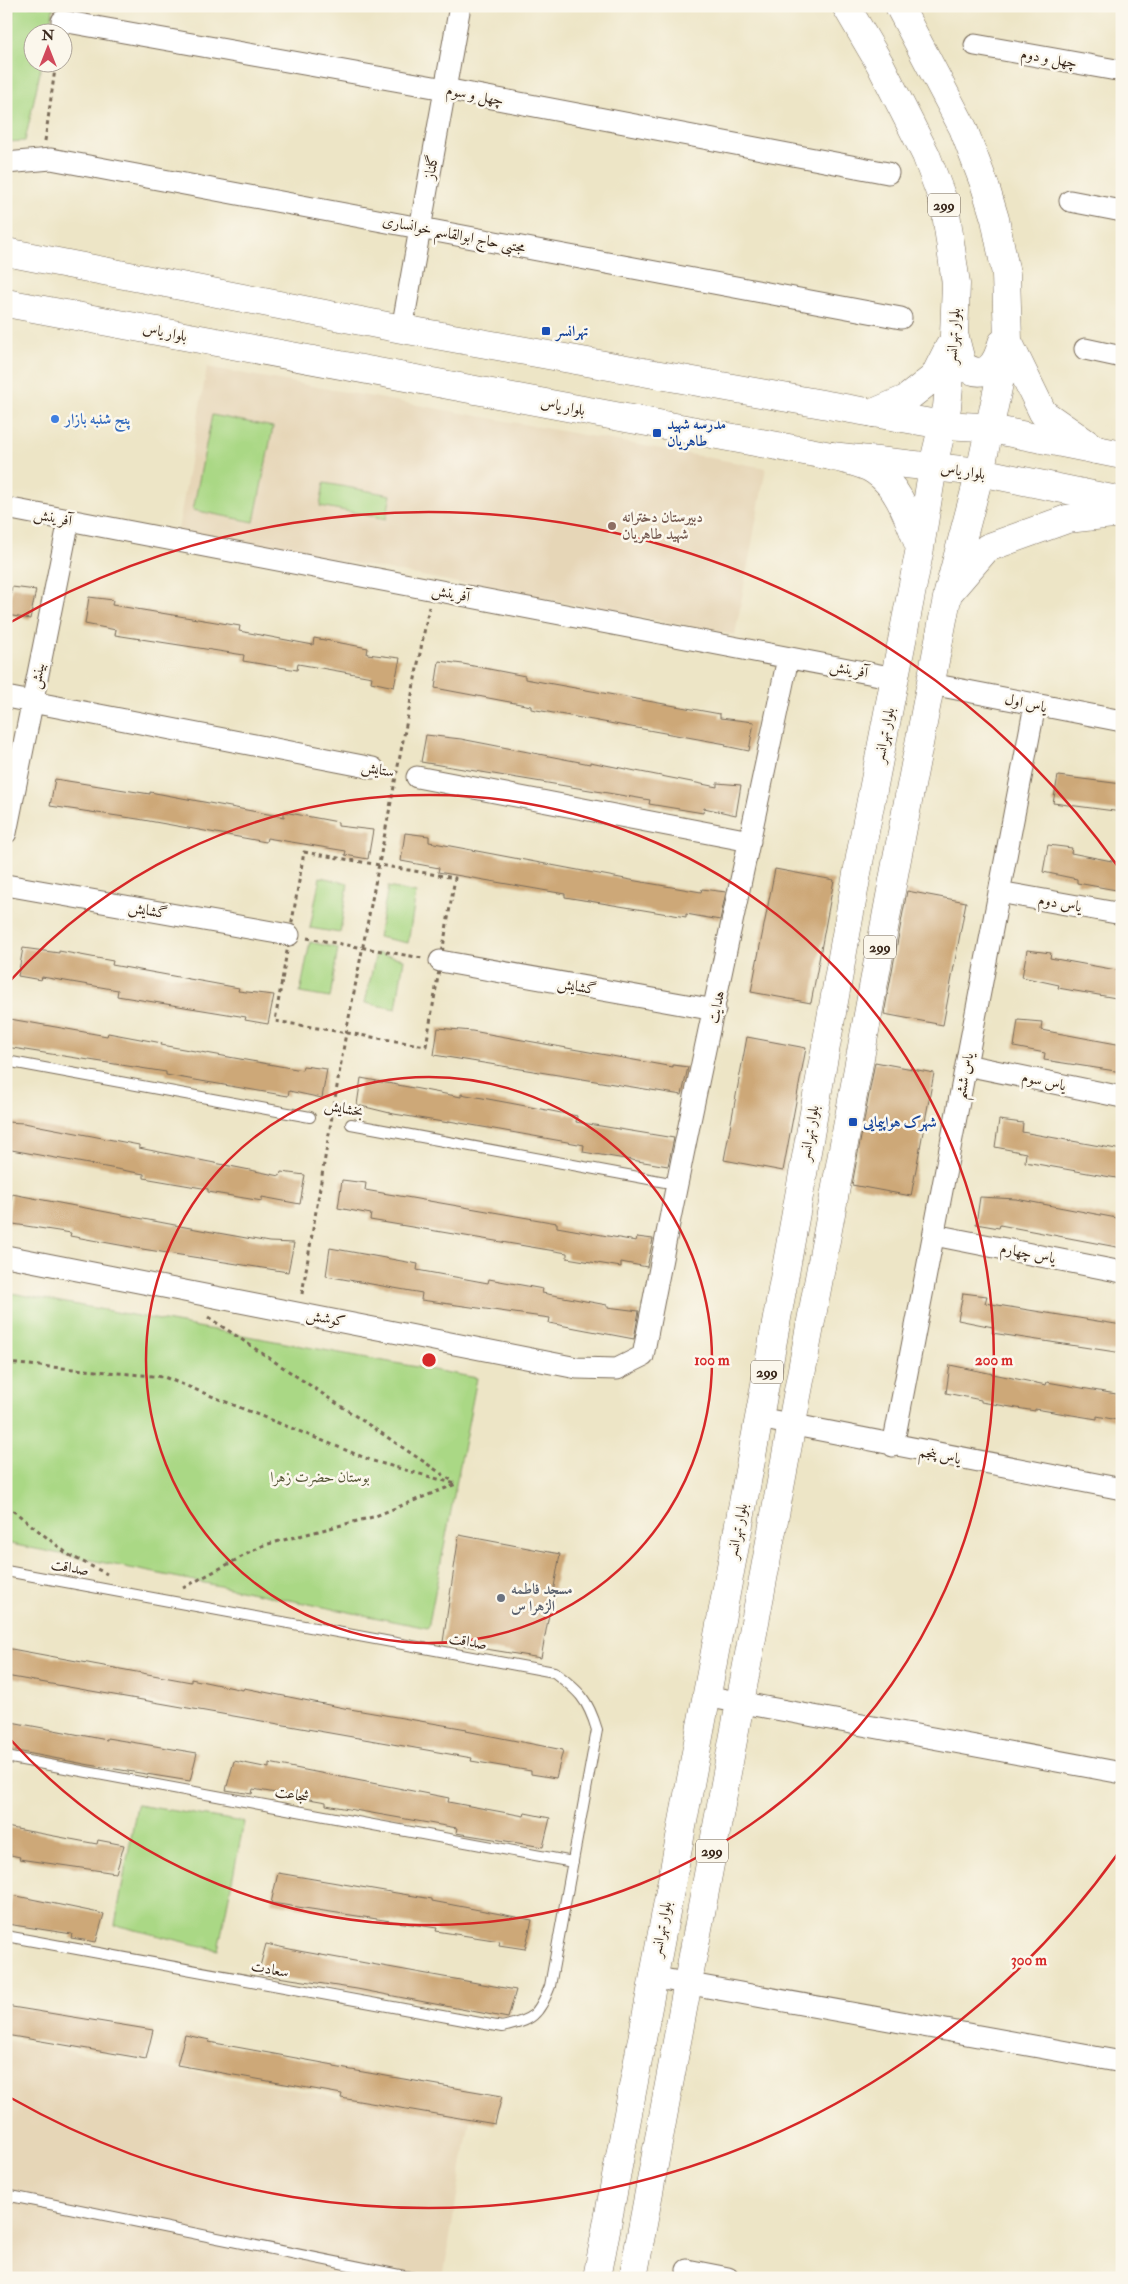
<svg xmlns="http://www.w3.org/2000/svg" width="1128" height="2284" font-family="'IM FELL Double Pica',Amiri,serif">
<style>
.built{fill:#e6d6b7}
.green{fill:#aad885;stroke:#728152}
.building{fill:#cda878}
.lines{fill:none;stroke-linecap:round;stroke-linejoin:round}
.service-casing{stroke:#796b59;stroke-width:12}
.minor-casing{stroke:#796b59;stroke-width:23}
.secondary-casing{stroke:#796b59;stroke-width:29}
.primary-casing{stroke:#796b59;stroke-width:29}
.path{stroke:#796b59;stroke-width:3;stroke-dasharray:4 4;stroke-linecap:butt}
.service{stroke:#fff;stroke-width:10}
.minor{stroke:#fff;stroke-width:21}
.secondary{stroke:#fff;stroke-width:28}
.primary{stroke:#fff;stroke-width:28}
.ring{fill:none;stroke:#d62828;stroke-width:2.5}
.transit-dot{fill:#1a4fb4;stroke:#fbf7ec;stroke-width:2}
.shop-dot{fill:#3f7fe0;stroke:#fbf7ec;stroke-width:2}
.education-dot{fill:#8d6e63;stroke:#fbf7ec;stroke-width:2}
.worship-dot{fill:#6b7280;stroke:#fbf7ec;stroke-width:2}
.labels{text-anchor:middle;stroke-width:5;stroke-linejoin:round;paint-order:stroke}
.shield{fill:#fbf7ec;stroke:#75685c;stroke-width:1}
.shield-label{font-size:14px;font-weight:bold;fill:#3b2a1e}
.street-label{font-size:15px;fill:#3b2a1e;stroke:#fbf7ec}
.transit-label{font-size:15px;font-weight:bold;fill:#164399;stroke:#fbf7ec;text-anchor:start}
.shop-label{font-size:15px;font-weight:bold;fill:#366cbe;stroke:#fbf7ec;text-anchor:start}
.education-label{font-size:15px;font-weight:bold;fill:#785e54;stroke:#fbf7ec;text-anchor:start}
.park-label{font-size:15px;fill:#575638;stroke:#fbf7ec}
.worship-label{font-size:15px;font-weight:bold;fill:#5b616d;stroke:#fbf7ec;text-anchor:start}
.centre{fill:#d62828;stroke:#fbf7ec;stroke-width:2.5}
.ring-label{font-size:15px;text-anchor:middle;font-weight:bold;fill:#d62828;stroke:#fbf7ec;stroke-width:5;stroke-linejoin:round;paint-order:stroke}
</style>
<rect width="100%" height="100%" fill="#fbf7ec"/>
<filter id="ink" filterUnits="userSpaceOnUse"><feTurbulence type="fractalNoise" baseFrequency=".02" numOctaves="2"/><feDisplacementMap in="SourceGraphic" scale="10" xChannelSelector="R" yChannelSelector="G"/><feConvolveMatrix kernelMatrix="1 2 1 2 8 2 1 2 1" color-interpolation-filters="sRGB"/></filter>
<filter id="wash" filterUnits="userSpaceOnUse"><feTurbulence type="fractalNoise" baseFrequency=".0096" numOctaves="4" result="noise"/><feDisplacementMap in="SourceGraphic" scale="20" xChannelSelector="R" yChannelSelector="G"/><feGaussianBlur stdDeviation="1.12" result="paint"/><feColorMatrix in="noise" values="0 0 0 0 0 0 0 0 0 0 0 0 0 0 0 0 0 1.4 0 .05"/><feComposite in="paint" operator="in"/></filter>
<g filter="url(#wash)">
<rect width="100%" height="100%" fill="#ede5c6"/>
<path class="built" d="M207 367 766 468 735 635 178 530Z
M6 2040 470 2120 443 2278H6Z"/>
<path class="green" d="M15 6H54L48 32H32V62L42 63 25 141 6 142V61Z
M212 415 273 427 254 522 193 510Z
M324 483 391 495 386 519 320 506Z
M320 877 348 883 340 933 310 928Z
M388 887 416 893 408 943 378 937Z
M310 942 338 948 330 998 300 993Z
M376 953 404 959 396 1009 365 1003Z
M6 1292 477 1378 428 1628 6 1543Z
M137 1805 244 1822 218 1950 115 1925Z"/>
<g id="blocks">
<path class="building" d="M12 587 36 590 30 619 7 615Z
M89 597 113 600 112 605 240 626 239 631 313 645 314 638 368 648 367 654 400 658 394 687 371 682 372 677 298 664 297 670 243 661 244 655 115 635 116 630 85 624Z
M439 661 463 664 525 676V679L720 714V718L754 722 749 751 725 746 726 744 531 709V706L435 688Z
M426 735 461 739 590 764V762L717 787V783L741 785 736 815 704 808 703 813 649 804 650 800 421 762Z
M1058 776 1122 784V812L1053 803Z
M55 779 150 794V792L284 817V812L338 822V826L373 830 368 859 345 855 346 851 267 838 266 842 138 819 50 806Z
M405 833 429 836V842L636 881 701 892 702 889 726 892 720 920 686 914V917L565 897V894L438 872 439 868 401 861Z
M1048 845 1072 848 1071 853 1122 863V891L1077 883V879L1043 872Z
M775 869 834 880 811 1003 751 992Z
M907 891 966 902 943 1025 884 1014Z
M23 948 59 953V951L113 961 112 965 239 988 238 991 274 995 268 1024 245 1020 246 1017 117 996 118 990 42 977 41 980 18 976Z
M1027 950 1051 953 1050 958 1122 971V999L1058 988 1059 985 1022 977Z
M10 1019 107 1036 108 1033 162 1043 161 1045 302 1070 303 1066 327 1069 322 1098 289 1091 288 1096 166 1075V1072L6 1047Z
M1018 1020 1042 1022 1041 1030 1122 1045V1072L1044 1060 1045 1053 1014 1047Z
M438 1028 472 1031 673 1067V1065L688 1067 682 1095 434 1055Z
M747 1037 806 1048 783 1171 724 1160Z
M875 1062 934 1073 911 1196 852 1185Z
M361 1078 461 1097V1094L515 1104 577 1116 576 1122 674 1138 668 1166 583 1152 584 1145 449 1121V1123L394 1114 357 1105Z
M999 1120 1023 1123 1022 1132 1122 1150V1179L1025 1162 1026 1153 995 1147Z
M6 1122 24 1123 139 1145V1148L280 1176 281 1172 305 1175 300 1204 262 1197V1201L208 1192V1189L144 1178V1174L6 1149Z
M342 1180 366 1183 365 1190 557 1223V1227L636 1241 637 1237 653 1239 647 1267 621 1262V1267L567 1258V1253L370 1220 371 1214 338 1208Z
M12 1194 201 1230 269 1242 294 1243 288 1272 136 1248 70 1236 71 1233 7 1223Z
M980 1197 1016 1199 1122 1219V1248L1000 1225 999 1228 976 1224Z
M330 1248 418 1264 417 1270 488 1283 489 1279 543 1289 542 1293 607 1305V1307L639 1311 634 1339 549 1323 550 1318 421 1300 422 1293 326 1276Z
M963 1293 987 1296 985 1303 1122 1325V1353L992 1333 993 1327 958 1320Z
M950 1365 1046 1385 1047 1382 1122 1395V1421L1097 1416V1419L1035 1409V1411L981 1402V1400L946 1393Z
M459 1535 560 1554 541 1658 443 1642Z
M6 1648 191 1682V1679L243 1690 244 1688 344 1708 467 1729 466 1731 563 1750 556 1778 531 1774V1771L471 1761 472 1758 6 1676Z
M6 1721 107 1740V1738L197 1753 190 1781 90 1765 6 1749Z
M234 1761 269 1768V1763L449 1798 448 1802 524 1816 525 1813 550 1818 543 1847 456 1833 457 1828 326 1805V1802L253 1789 252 1794 226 1790Z
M6 1827 97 1844 98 1840 124 1845 116 1873 19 1859 20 1857 6 1854Z
M278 1873 432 1899V1901L532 1920 525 1949 499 1945 500 1941 436 1931 437 1928 271 1903Z
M12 1895 104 1914 96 1942 71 1938 72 1934 7 1924Z
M266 1944 299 1951 516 1990 508 2018 357 1989 258 1974Z
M6 2006 153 2030 146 2059 6 2035Z
M185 2035 210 2040 209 2042 334 2065V2067L502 2096 495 2124 341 2098 342 2094 177 2065Z"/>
</g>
</g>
<g filter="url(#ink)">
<use href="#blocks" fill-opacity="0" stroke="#796b59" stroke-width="1"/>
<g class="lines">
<defs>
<path id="service" d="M6 1061 310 1117
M351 1124 676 1184
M6 1571 554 1672C579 1691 588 1699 597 1730L550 1986C538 2016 533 2020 502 2027L6 1936
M6 1757 573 1862
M6 2195 414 2278"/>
<path id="minor" d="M62 21 445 89 888 173
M975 45 1122 71
M6 163 51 159 901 318
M1070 201 1122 211
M402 329 460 6
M1085 349 1122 357
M6 508 895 678
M931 684 1122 721
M6 697 373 768
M417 777 750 841
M6 833 69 520
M6 885 289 935
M999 892 1122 914
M440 961 715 1010
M966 1065 1122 1097
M934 1235 1122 1272
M6 1256 577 1368 617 1369 643 1356C687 1122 740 890 788 658
M759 1418 1122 1489
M893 1446 1035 705
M705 1696 1122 1773
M652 1977 1122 2062
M687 2270 728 2278"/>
<path id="secondary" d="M6 252 402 329 856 410 943 425 981 427 1122 455
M6 303 831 456 980 472 1122 501"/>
<path id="primary" d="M899 6 963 128 985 186 995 219 1006 274 1008 341 1043 413 1096 450
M955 338 962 365C985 381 996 366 1002 343
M873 413 906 399 934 377 949 347
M831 456C844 460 864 463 875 471 900 488 909 521 920 548
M951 590 987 548 1067 519 1122 513
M597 2278 759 1418 860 857 920 548 933 466 947 407 954 335 956 284 945 206 926 155 880 64 846 6
M633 2278 896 864 948 593 980 472 1008 341"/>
</defs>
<use href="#service" class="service-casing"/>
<use href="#minor" class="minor-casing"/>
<use href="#secondary" class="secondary-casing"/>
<use href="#primary" class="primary-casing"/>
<path class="path" d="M45 141 56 62
M304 852 455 878 426 1046 275 1021Z
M307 938 422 958
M302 1294 346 1033 429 607
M208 1317 454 1482
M6 1363 164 1377 373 1461 456 1484
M6 1505 69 1555 107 1574
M183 1588 264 1545 373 1517 456 1484"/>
<use href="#service" class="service"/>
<use href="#minor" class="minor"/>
<use href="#secondary" class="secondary"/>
<use href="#primary" class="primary"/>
</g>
</g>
<g class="ring">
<circle cx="429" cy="1360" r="283"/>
<path d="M9 982A565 565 0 1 1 9 1738"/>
<path d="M1119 1852A848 848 0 0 1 11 2098M11 622A848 848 0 0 1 1119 868"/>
</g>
<g class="transit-dot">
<rect x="541" y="326" width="10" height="10" rx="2.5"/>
<rect x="652" y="428" width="10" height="10" rx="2.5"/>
<rect x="848" y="1117" width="10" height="10" rx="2.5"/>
</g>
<circle class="shop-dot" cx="55" cy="419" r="5"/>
<circle class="education-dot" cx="612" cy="526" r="5"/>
<circle class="worship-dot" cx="501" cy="1598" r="5"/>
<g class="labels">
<g class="shield">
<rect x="928" y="193.5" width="32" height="23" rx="4"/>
<rect x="864" y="935.5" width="32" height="23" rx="4"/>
<rect x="751" y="1360.5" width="32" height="23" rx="4"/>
<rect x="696" y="1839.5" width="32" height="23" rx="4"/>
</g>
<g class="shield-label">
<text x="944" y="210">299</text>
<text x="880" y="952">299</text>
<text x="767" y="1377">299</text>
<text x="712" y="1856">299</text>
</g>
<g class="street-label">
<text transform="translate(1049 58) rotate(10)" y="5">چهل و دوم</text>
<text transform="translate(475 95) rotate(11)" y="5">چهل و سوم</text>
<text transform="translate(431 167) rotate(-80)" y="5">گلناز</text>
<text transform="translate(454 234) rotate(11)" y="5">مجتبی حاج ابوالقاسم خوانساری</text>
<text transform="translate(165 332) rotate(11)" y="5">بلوار یاس</text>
<text transform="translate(953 336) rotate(-86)" y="5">بلوار تهرانسر</text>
<text transform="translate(563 406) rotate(11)" y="5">بلوار یاس</text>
<text transform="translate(963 471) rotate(8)" y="5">بلوار یاس</text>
<text transform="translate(53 517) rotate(11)" y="5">آفرینش</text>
<text transform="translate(451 593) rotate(11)" y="5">آفرینش</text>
<text transform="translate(849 669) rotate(11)" y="5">آفرینش</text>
<text transform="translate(37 676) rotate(-79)" y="5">بینش</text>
<text transform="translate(1026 703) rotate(12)" y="5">یاس اول</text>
<text transform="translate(884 735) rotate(-79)" y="5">بلوار تهرانسر</text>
<text transform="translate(378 769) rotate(11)" y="5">ستایش</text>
<text transform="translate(1060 903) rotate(10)" y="5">یاس دوم</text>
<text transform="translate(148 910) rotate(10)" y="5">گشایش</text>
<text transform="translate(577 986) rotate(10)" y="5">گشایش</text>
<text transform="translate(716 1007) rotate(-78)" y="5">هدایت</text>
<text transform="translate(964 1076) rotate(-79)" y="5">یاس ششم</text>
<text transform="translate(1044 1081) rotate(12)" y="5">یاس سوم</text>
<text transform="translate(344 1108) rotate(11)" y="5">بخشایش</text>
<text transform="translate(809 1133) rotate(-80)" y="5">بلوار تهرانسر</text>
<text transform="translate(1028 1253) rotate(11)" y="5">یاس چهارم</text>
<text transform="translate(326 1318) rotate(11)" y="5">کوشش</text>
<text transform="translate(940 1455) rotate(11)" y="5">یاس پنجم</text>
<text transform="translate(737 1531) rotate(-79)" y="5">بلوار تهرانسر</text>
<text transform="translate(70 1567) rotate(10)" y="5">صداقت</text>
<text transform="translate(468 1641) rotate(10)" y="5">صداقت</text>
<text transform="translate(292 1794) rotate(11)" y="5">شجاعت</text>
<text transform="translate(661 1929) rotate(-79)" y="5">بلوار تهرانسر</text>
<text transform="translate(270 1969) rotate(10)" y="5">سعادت</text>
</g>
<g class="transit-label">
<text x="556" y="336">تهرانسر</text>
<text x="667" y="429">مدرسه شهید<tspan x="667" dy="17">طاهریان</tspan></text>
<text x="863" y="1127">شهرک هواپیمایی</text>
</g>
<g class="shop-label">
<text x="65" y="424">پنج شنبه بازار</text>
</g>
<g class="education-label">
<text x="622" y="522">دبیرستان دخترانه<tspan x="622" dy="17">شهید طاهریان</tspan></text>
</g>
<g class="park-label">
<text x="320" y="1482">بوستان حضرت زهرا</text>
</g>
<g class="worship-label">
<text x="511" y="1594">مسجد فاطمه<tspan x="511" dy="17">الزهرا س</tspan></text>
</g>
</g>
<circle cx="429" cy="1360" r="8" class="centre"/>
<g class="ring-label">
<text x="712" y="1365">100 m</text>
<text x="994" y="1365">200 m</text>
<text x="1029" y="1965">300 m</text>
</g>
<rect width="1128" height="2284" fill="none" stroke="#fbf7ec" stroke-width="25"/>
<g transform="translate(48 48)"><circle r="24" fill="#fbf7ec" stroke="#aea59a"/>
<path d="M0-4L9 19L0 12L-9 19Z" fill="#d1495b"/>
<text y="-8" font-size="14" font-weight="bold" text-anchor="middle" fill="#3b2a1e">N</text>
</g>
</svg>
